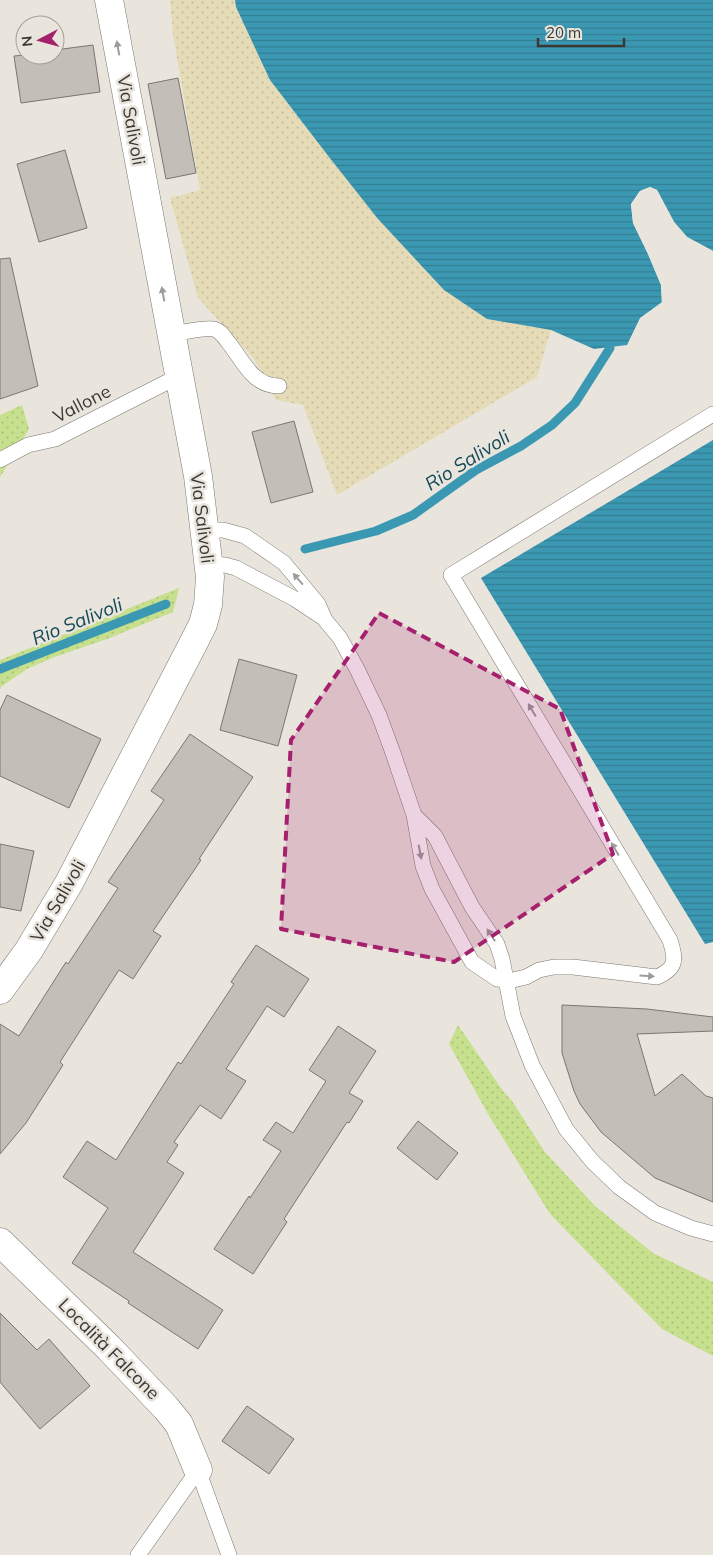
<svg xmlns="http://www.w3.org/2000/svg" width="713" height="1555" font-family="Mulish,sans-serif">
<style>
.green{fill:url(#green-dots)}
.sand{fill:url(#sand-dots)}
.water{fill:url(#water-rules)}
.pier{fill:#e9e5dd}
.lines{fill:none;stroke-linecap:round;stroke-linejoin:round}
.stream{stroke:#3b98b3;stroke-width:9}
.building{fill:#c3bfb8;stroke:#7b7770}
.service-casing{stroke:#7c7871;stroke-width:16}
.minor-casing{stroke:#7c7871;stroke-width:29}
.service{stroke:#fff;stroke-width:15}
.minor{stroke:#fff;stroke-width:28}
.oneway{fill:#9c9c9a}
.marked{fill:#a5216e;fill-opacity:0.2;stroke:#a5216e;stroke-width:4;stroke-dasharray:10 6;stroke-linejoin:round}
.labels{text-anchor:middle;stroke-width:5;stroke-linejoin:round;paint-order:stroke}
.street-label{font-size:18px;fill:#3a3835;stroke:#e9e5dd}
.water-label{font-size:19px;font-style:italic;fill:#154a59;stroke:#e9e5dd}
</style>
<defs>
<pattern id="green-dots" width="8" height="8" patternUnits="userSpaceOnUse" patternTransform="scale(1.25)"><rect width="8" height="8" fill="#c6e08d"/><path d="M2 2h.1M6 6h.1" fill="none" stroke="#abc17a" stroke-width="1.8" stroke-linecap="round"/></pattern>
<pattern id="sand-dots" width="8" height="8" patternUnits="userSpaceOnUse" patternTransform="scale(1.25)"><rect width="8" height="8" fill="#e5dcb7"/><path d="M2 2h.1M6 6h.1" fill="none" stroke="#c5be9e" stroke-width="1.8" stroke-linecap="round"/></pattern>
<pattern id="water-rules" width="6" height="5" patternUnits="userSpaceOnUse" patternTransform="scale(1.25)"><rect width="6" height="5" fill="#3b98b3"/><path d="M0 2.5h6" fill="none" stroke="#337d92"/></pattern>
</defs>
<rect width="100%" height="100%" fill="#e9e5dd"/>
<path class="green" d="M22 405 29 429 0 477V415Z
M179 588 173 612 107 639 52 658 27 669 2 686 0 689V660Z
M458 1025 503 1091 512 1101 545 1152 595 1206 653 1253 713 1282V1356L662 1329 550 1214 488 1114 449 1044Z"/>
<path class="sand" d="M170 0H235L236 7 270 80 329 157 378 219 444 290 487 319 551 330 537 377 337 495 303 405 276 400 254 359 198 298 170 198 200 190 173 35Z"/>
<path class="water" d="M235 0H713V251L687 237 674 222 657 190 650 187 640 191 631 204 633 223 648 254 661 285 662 302 640 318 627 345 594 349 551 330 487 319 444 290 378 219 329 157 270 80 236 7Z
M713 440V942L705 944 481 578Z"/>
<path class="pier" d="M650 187 657 190 674 222 687 237 713 251V253L685 239 672 223 655 192 650 190 642 193 634 205 636 223 651 253 663 284 664 302 662 305 661 285 648 254 633 223 631 204 640 191Z"/>
<g class="lines">
<path class="stream" d="M305 549 376 531 413 515 476 470 521 446 552 425 575 403 610 348
M0 669 166 604"/>
</g>
<path class="building" d="M93 45 100 92 21 103 14 56 25 55H55V50Z
M178 78 196 173 166 179 148 84Z
M65 150 87 228 39 242 17 164Z
M10 258 38 386 0 399V259Z
M294 421 313 492 271 503 252 432Z
M239 659 297 675 278 746 220 730Z
M7 695 101 739 69 808 0 776V710Z
M190 734 253 777 199 859 201 860 153 931 161 936 133 979 119 970 60 1062 63 1065 26 1123 0 1154V1024L19 1036 66 962 68 964 118 888 108 882 164 800 151 791Z
M0 844 34 851 21 911 0 907Z
M256 945 309 979 284 1017 267 1006 226 1069 246 1081 221 1119 200 1105 174 1142 178 1145 167 1162 184 1173 133 1252 223 1310 198 1349 128 1303 129 1301 72 1263 108 1208 63 1177 87 1141 116 1160 178 1062 181 1064 234 984 231 982Z
M562 1005 647 1009 713 1017V1031L637 1034 655 1096 682 1074 706 1096 713 1098V1202L655 1178 601 1132 580 1104 574 1091 562 1053Z
M338 1026 376 1051 349 1093 363 1101 349 1123 347 1122 284 1219 287 1222 253 1274 214 1249 249 1196 250 1198 281 1151 263 1140 276 1122 293 1133 326 1081 309 1070Z
M418 1121 458 1153 437 1180 397 1148Z
M0 1313 37 1350 49 1339 90 1386 40 1429 0 1382Z
M247 1406 294 1439 269 1474 222 1441Z"/>
<g class="lines">
<defs>
<path id="service" d="M171 334C181 333 206 327 214 329 221 331 224 337 228 342 243 360 252 386 279 386
M0 460 28 445 55 439 179 376
M205 530H223L245 536 284 563 318 604 325 620 340 638 357 669 379 715 393 753 414 815 423 866 432 889 472 962 497 979 507 980H513L526 977 539 970 554 967H573L657 977C677 968 676 960 670 940L451 575 713 414
M209 564 225 565 236 568 295 599 322 617
M414 815 435 836 472 907 497 944 502 959 513 1016 532 1065 566 1129 592 1161 619 1187 655 1213 691 1228 713 1234
M198 1470 229 1555
M138 1555 198 1470"/>
<path id="minor" d="M0 990 29 950 69 883 195 640 203 624 208 605 210 577 198 476 109 0
M0 1242 109 1348 166 1408 179 1424 198 1470"/>
</defs>
<use href="#service" class="service-casing"/>
<use href="#minor" class="minor-casing"/>
<use href="#service" class="service"/>
<use href="#minor" class="minor"/>
</g>
<defs><path id="oneway-solid" d="M-6-.8H1V-3.2L6.5 0L1 3.2V.8H-6Z" transform="scale(1.25)"/></defs>
<g class="oneway">
<use href="#oneway-solid" transform="translate(118 48) rotate(-100)"/>
<use href="#oneway-solid" transform="translate(163 294) rotate(-100)"/>
<use href="#oneway-solid" transform="translate(298 579) rotate(-131)"/>
<use href="#oneway-solid" transform="translate(532 710) rotate(-121)"/>
<use href="#oneway-solid" transform="translate(615 849) rotate(-121)"/>
<use href="#oneway-solid" transform="translate(420 852) rotate(79)"/>
<use href="#oneway-solid" transform="translate(491 935) rotate(-123)"/>
<use href="#oneway-solid" transform="translate(647 976) rotate(4)"/>
</g>
<path class="marked" d="M379 613 560 709 613 854 454 962 281 929 291 740Z"/>
<g class="labels">
<g class="street-label">
<text transform="translate(131 120) rotate(80)" y="6">Via Salivoli</text>
<text transform="translate(82 404) rotate(-27)" y="6">Vallone</text>
<text transform="translate(202 518) rotate(83)" y="6">Via Salivoli</text>
<text transform="translate(58 901) rotate(-60)" y="6">Via Salivoli</text>
<text transform="translate(109 1349) rotate(45)" y="6">Località Falcone</text>
</g>
<g class="water-label">
<text transform="translate(467 460) rotate(-32)" y="7">Rio Salivoli</text>
<text transform="translate(77 621) rotate(-22)" y="7">Rio Salivoli</text>
</g>
</g>
<g transform="translate(40 40) rotate(264)"><circle r="24" fill="#e9e5dd" stroke="#a3a09a"/>
<path d="M0-4L9 19L0 12L-9 19Z" fill="#a5216e"/>
<text y="-8" font-size="14" font-weight="bold" text-anchor="middle" fill="#3a3835">N</text>
</g>
<path d="M538 38v8h86v-8" fill="none" stroke="#3a3835" stroke-width="2.5"/>
<text x="546" y="38" font-size="15" fill="#3a3835" stroke="#e9e5dd" stroke-width="4" paint-order="stroke">20 m</text>
</svg>
